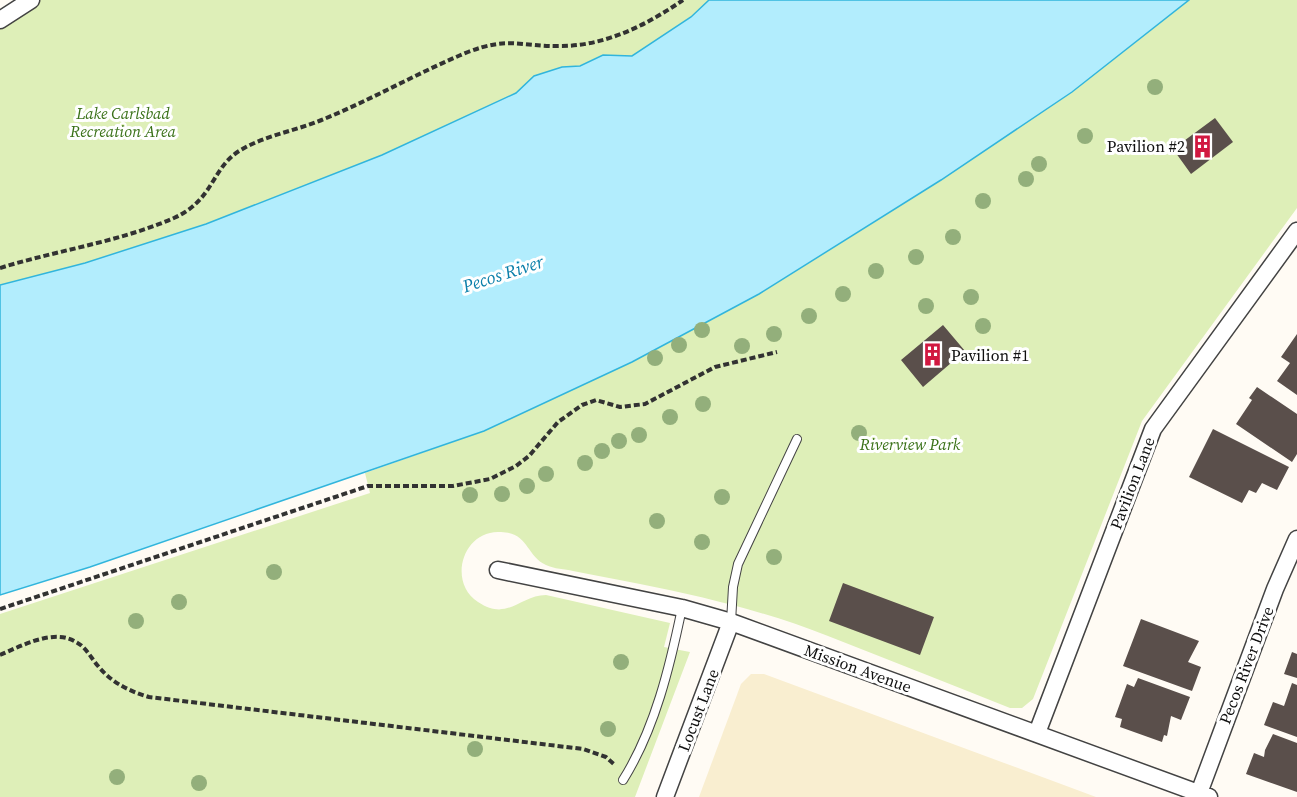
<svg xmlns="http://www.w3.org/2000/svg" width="1297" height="797" font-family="'Source Serif 4',serif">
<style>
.farmland{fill:#f9eed0}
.green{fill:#deefb8}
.water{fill:#b2edfd;stroke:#31b5dc;stroke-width:1.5}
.building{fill:#5a4f4b}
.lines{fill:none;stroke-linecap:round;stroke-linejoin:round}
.service-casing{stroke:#434343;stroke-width:10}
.minor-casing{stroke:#434343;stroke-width:19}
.path{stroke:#323232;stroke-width:4;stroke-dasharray:6 3;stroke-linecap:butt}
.service{stroke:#fff;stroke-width:8}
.minor{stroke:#fff;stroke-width:16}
.tree{fill:#93af7b}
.labels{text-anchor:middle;stroke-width:6;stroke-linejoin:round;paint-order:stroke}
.park-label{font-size:16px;font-style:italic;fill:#3a7118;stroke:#fff}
.poi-label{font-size:16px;fill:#101010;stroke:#fff;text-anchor:end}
.street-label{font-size:16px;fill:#101010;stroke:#fff}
.water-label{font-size:18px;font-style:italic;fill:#0a7faa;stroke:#fff}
</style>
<rect width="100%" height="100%" fill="#fffbf4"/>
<path class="farmland" d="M751 674H764L1096 797H699L741 684Z"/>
<path class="green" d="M31 0H709L691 17 632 56 603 55 579 66 562 67 534 76 516 93 382 155 206 224 85 263 0 285V20Z
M1189 0H1297V208L1142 421 1033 699 1022 708H1010C950 684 889 660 828 636 767 612 705 597 640 584 618 580 595 575 573 571 565 569 554 569 546 565 526 556 529 533 501 532 463 529 447 582 478 602 508 622 520 595 546 595L670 623 664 647 690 652 635 797H0V614L370 493 365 473 484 431 632 362 759 294 941 180 1072 92Z"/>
<path class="water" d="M709 0H1189L1072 92 941 180 759 294 632 362 484 431 90 567 0 595V285L85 263 206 224 382 155 516 93 534 76 562 67 580 66 603 55 632 56 691 17Z"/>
<path class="building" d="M1215 118 1233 142 1191 174 1173 149Z
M943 325 965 351 923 387 901 360Z
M1297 334V395L1277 381 1290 363 1281 357Z
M1257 387 1297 414V454L1292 462 1236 424 1252 400 1249 398Z
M1213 429 1289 467 1277 490 1262 483 1256 493 1249 490 1242 503 1189 477Z
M843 583 934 617 920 655 829 621Z
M1141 619 1199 641 1188 662 1201 667 1192 691 1123 666Z
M1292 652 1297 654V678L1284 674Z
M1138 678 1190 697 1181 720 1171 716 1167 736 1164 735 1162 742 1120 727 1122 719 1115 717 1127 684 1134 687Z
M1292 683 1297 685V737L1264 725 1273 702 1284 706Z
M1273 734 1297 743V792L1246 774 1254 753 1264 757 1265 750Z"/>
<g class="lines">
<defs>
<path id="service" d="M731 622 733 587 738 564 797 439
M623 780C655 729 670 666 682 608"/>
<path id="minor" d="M0 20 31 0
M498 570 682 608 731 622 1209 797
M1037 733 1153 429 1297 231
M1199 793 1275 589 1297 539
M665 797 731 622"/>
</defs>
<use href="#service" class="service-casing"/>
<use href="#minor" class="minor-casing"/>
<path class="path" d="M0 268C58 250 119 242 174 218 214 200 211 169 239 151 265 135 296 131 324 119 373 99 419 72 468 52 510 36 521 47 561 46 605 46 647 25 683 0
M0 609 368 486H453L490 479 516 466 529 456 558 422 582 405 596 400 620 407 645 404 715 367 777 352
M0 655C21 646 54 628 76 642 86 647 91 658 98 666 112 683 129 691 149 697L583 749 606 757 615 765"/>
<use href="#service" class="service"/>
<use href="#minor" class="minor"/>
</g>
<g class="tree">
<circle cx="1155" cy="87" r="8"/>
<circle cx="1085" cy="136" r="8"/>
<circle cx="1039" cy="164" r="8"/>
<circle cx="1026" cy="179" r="8"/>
<circle cx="983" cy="201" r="8"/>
<circle cx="953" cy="237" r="8"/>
<circle cx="916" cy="257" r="8"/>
<circle cx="876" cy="271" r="8"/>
<circle cx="843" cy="294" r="8"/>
<circle cx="971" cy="297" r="8"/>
<circle cx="926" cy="306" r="8"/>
<circle cx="809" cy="316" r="8"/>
<circle cx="983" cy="326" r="8"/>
<circle cx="702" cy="330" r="8"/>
<circle cx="774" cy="334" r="8"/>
<circle cx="679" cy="345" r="8"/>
<circle cx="742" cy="346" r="8"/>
<circle cx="655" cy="358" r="8"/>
<circle cx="703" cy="404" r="8"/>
<circle cx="670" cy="417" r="8"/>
<circle cx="859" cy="433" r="8"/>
<circle cx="639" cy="435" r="8"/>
<circle cx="619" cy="441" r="8"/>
<circle cx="602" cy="451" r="8"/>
<circle cx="585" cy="463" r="8"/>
<circle cx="546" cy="474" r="8"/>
<circle cx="527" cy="486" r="8"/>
<circle cx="502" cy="494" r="8"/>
<circle cx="470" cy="495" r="8"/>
<circle cx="722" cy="497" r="8"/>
<circle cx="657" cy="521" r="8"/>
<circle cx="702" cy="542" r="8"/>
<circle cx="774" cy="557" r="8"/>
<circle cx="274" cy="572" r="8"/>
<circle cx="179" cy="602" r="8"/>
<circle cx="136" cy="621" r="8"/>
<circle cx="621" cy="662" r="8"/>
<circle cx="608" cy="729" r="8"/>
<circle cx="475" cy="749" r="8"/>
<circle cx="117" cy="777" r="8"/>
<circle cx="199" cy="783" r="8"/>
</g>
<defs>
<symbol id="building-bare" viewBox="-9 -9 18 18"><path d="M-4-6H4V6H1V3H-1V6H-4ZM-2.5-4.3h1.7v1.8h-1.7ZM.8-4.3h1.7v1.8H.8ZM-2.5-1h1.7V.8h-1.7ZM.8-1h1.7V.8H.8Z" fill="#d11840" stroke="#fff" stroke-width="2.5" paint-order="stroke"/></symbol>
</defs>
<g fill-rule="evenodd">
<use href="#building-bare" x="1186" y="130" width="33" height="33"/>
<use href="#building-bare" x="916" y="338" width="33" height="33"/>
</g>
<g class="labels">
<g class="park-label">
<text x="123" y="119">Lake Carlsbad<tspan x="123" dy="18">Recreation Area</tspan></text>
<text x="910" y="450">Riverview Park</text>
</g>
<g class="poi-label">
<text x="1185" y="152">Pavilion #2</text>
<text x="951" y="361" text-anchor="start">Pavilion #1</text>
</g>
<g class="street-label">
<text transform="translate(1132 483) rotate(-69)" y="6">Pavilion Lane</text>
<text transform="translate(1246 665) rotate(-69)" y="6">Pecos River Drive</text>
<text transform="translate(858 668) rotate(20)" y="6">Mission Avenue</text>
<text transform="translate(698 710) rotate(-69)" y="6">Locust Lane</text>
</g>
<g class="water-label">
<text transform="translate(503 274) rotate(-18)" y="6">Pecos River</text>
</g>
</g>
</svg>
